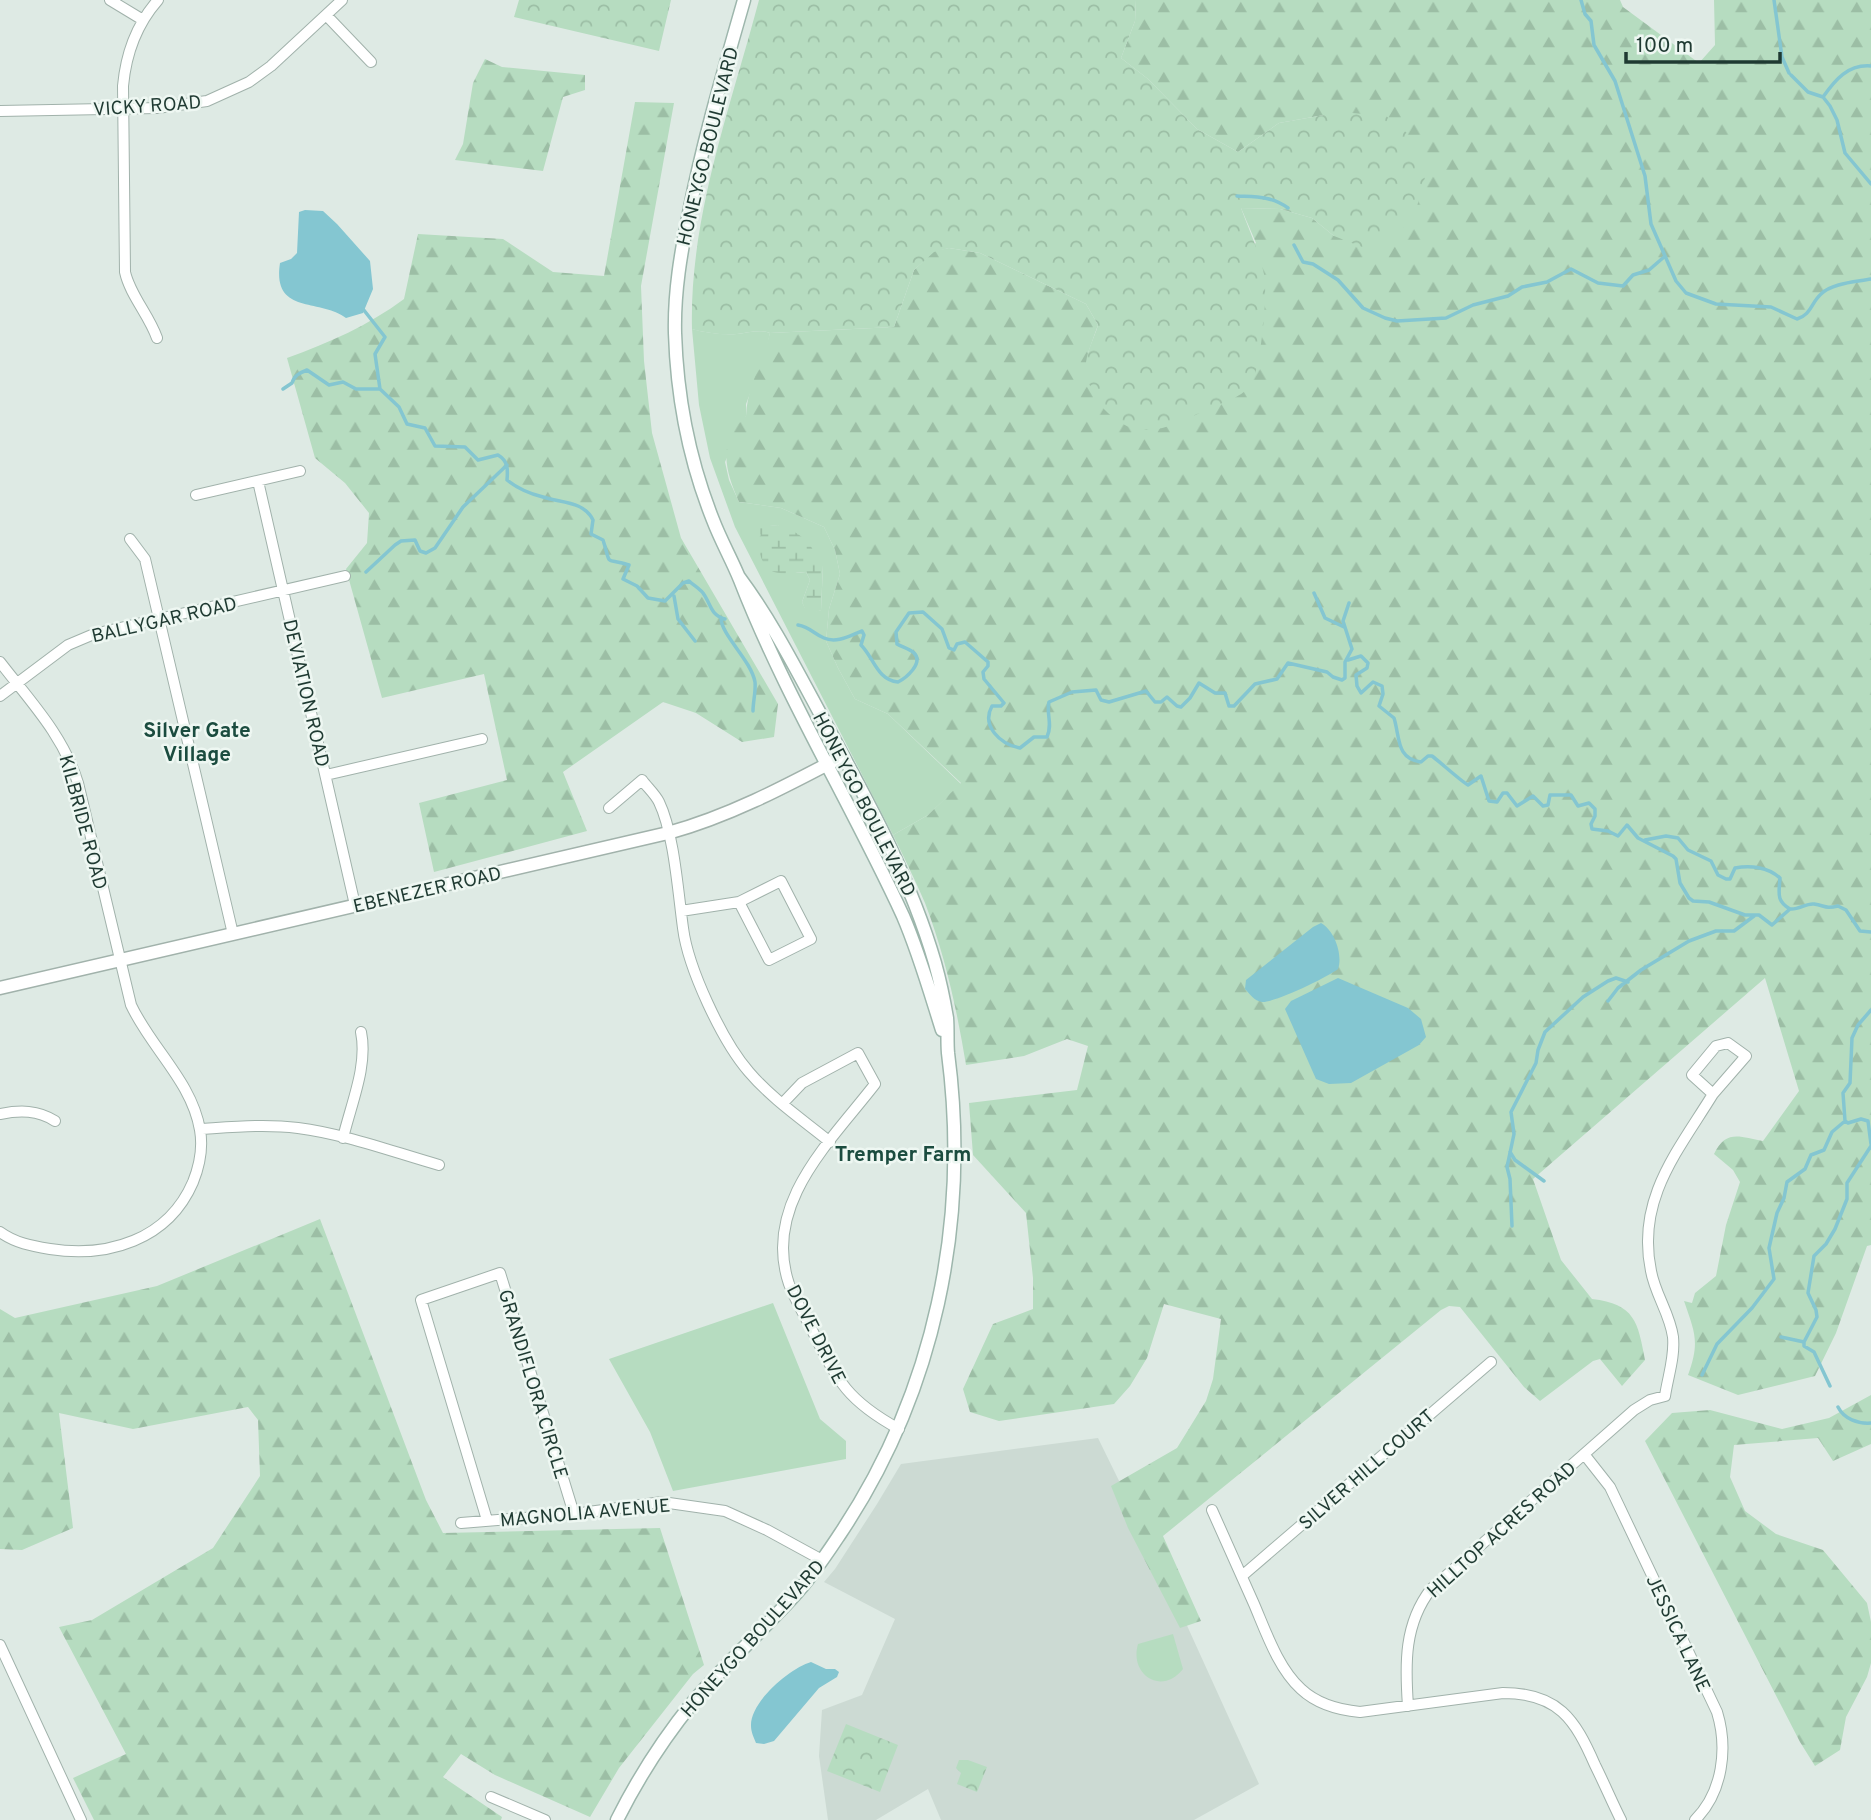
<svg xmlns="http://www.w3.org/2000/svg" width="1871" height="1820" font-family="Overpass,sans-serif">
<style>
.built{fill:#ccdad3}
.grass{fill:#b6dcc0;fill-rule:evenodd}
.forest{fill:url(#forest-firs)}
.wetland{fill:url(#wetland-marsh)}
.park{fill:url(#park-crowns)}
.water{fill:#84c6d1}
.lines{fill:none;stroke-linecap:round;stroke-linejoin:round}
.stream{stroke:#84c6d1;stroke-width:3.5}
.minor-casing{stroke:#a1b2ab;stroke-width:12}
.tertiary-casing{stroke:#a1b2ab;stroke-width:15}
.secondary-casing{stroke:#9db6ac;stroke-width:15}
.minor{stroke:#fff;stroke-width:10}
.tertiary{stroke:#fff;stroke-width:12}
.secondary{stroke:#fff;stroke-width:12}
.labels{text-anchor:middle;stroke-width:5;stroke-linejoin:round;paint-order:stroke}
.street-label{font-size:19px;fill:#1f3a32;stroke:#eef7f2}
.neighbourhood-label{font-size:21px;font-weight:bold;fill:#1b4c3f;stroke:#eef7f2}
</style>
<defs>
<pattern id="forest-firs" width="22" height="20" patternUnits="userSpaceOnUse" patternTransform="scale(1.75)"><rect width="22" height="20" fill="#b6dcc0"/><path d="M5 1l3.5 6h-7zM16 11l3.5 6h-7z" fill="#9cbea5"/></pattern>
<pattern id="wetland-marsh" width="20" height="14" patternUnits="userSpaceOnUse" patternTransform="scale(1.75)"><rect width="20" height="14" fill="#b6dcc0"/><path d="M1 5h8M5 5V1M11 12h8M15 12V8" fill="none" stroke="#9cbea5"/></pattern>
<pattern id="park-crowns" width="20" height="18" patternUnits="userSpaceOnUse" patternTransform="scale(1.75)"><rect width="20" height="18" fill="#b6dcc0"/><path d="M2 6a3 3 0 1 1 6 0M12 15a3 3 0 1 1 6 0" fill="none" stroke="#9cbea5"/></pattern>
</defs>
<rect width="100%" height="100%" fill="#deeae4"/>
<path class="built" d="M1098 1438 1149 1542 1259 1784 1194 1820H941L928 1789 876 1820H828L819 1756 822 1710 862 1695 895 1619 824 1582 835 1569 877 1504 901 1464Z"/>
<path class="grass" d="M692 329C706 333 722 335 737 334 748 333 759 329 770 333L765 355 746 404V416L725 462 729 480 739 502 781 508 824 527 835 550 840 574 829 609 826 641 838 668 855 699 888 714 961 784 928 815 893 835 735 527 710 458 699 405ZM778 525 823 566 821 610 814 612 805 608 802 602 810 580 806 572 796 573 761 535 770 526Z
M773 1303 820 1419 846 1441V1459L673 1491 650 1432 609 1359Z
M1173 1634 1183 1669C1162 1696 1129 1675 1138 1644Z"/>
<path class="forest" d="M1136 0H1620L1623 7 1699 63 1715 45 1714 0H1871V1245L1867 1246 1836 1333 1815 1376 1738 1395 1688 1375C1700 1342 1695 1333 1684 1301L1692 1303 1695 1293 1716 1276 1726 1225 1740 1182 1733 1170 1714 1154C1726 1129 1740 1137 1763 1141L1799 1091 1765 978 1533 1179 1561 1260 1592 1299C1635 1304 1638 1322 1645 1360L1622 1386 1600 1359 1593 1361 1540 1401 1524 1387 1460 1307 1449 1306 1441 1310 1163 1536 1201 1621 1180 1628 1128 1528 1111 1486 1177 1448 1206 1401 1213 1379 1221 1319 1164 1304 1147 1358 1130 1386 1114 1404 999 1421 970 1412 963 1389 993 1324 1033 1309V1278L1026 1213 973 1155 969 1103 1077 1090 1088 1046 1067 1039 1024 1056 966 1065C957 1010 945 955 925 903 915 880 904 857 893 835L928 815 961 783 888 714 855 699 838 668 826 641 829 609 840 574 835 550 824 527 781 508 739 502C725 470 717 442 746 416 747 388 763 360 770 333L894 327 914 270 934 251 949 248 980 253 1086 304 1098 325 1088 353 1256 243 1241 208 1280 209 1312 218 1334 236 1324 115 1279 123 1238 152 1197 129 1148 79 1121 58 1135 21Z
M485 59 502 67 585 75V90L563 97 543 171 455 160 463 144 473 83Z
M635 102 674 103 641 286 644 361 652 433 681 538 778 704 774 737 742 742 696 713 663 702 563 772 587 831 434 872 419 803 507 780 484 674 382 698 346 569 367 543 369 513 345 483 315 458 287 358C329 343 369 325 404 299L418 234 503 239 553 272 604 276Z
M320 1219 426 1500 443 1533 660 1528 704 1665 693 1674 619 1768 590 1817 495 1775 461 1754 443 1777 502 1817 501 1820H94L73 1778 126 1754 59 1627 92 1620 213 1548 260 1476 258 1420 248 1407 133 1429 59 1413 73 1528 22 1550 0 1549V1309L15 1318 157 1286Z
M1871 1395V1444L1833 1461 1818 1438 1734 1445 1730 1477 1745 1511 1776 1534 1823 1550 1867 1603 1871 1622V1663L1867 1677 1846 1717 1840 1750 1815 1766 1800 1742 1645 1441 1672 1413 1710 1410 1782 1429 1829 1418Z"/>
<path class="wetland" d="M778 525C791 529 807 537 813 550 817 556 818 560 823 565L821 610 814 613 805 609 802 602 810 580 806 572C774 575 763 577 757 540L761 535 754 527Z"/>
<path class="park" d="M519 0H671L659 51 514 17Z
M759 0H1136L1135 21 1121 58 1148 79 1197 129 1238 152 1279 123 1324 115 1330 111 1386 116 1406 132 1426 174 1416 210 1396 237 1362 247 1334 236 1312 218 1280 209 1241 208C1249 230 1259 251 1264 274 1268 293 1261 368 1251 384 1245 396 1222 403 1210 408 1175 425 1141 445 1108 413 1097 403 1088 386 1086 371 1084 356 1094 339 1098 325L1086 304 980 253 949 248 934 252 914 270 894 327 770 333C759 329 748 333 737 334 722 335 705 333 692 329 689 218 731 106 759 0Z
M846 1724 898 1745 880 1792 827 1771Z
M959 1760H968L987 1767 977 1792 957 1784 961 1773 956 1768Z"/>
<path class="water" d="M305 210 323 211 337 224 370 261 373 289 363 313 346 318C319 298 272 315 280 263L291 259 297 253 299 212Z
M1321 923C1335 931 1343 955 1338 969 1328 977 1274 1003 1262 1002 1254 1001 1250 994 1245 989L1246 980 1313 927Z
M1338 978 1408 1008 1421 1019 1426 1037 1419 1045 1351 1083 1329 1084 1316 1079 1285 1009 1291 1001Z
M811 1662 826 1669H835L839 1672 837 1677 819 1688 774 1741 764 1744 756 1743C754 1738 751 1732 751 1726 750 1702 790 1668 811 1662Z"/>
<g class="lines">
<path class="stream" d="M1581 0 1585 14 1591 21 1594 45 1615 81 1645 176 1651 224 1676 281 1686 293 1716 304 1771 307 1797 319C1811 315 1811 303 1821 294 1832 283 1856 282 1871 279
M1774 0 1782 57 1789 73
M1791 75 1808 92 1823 97 1830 106 1837 120 1845 153 1871 184
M1823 97C1835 80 1848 64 1871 66
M1237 196C1256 197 1272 196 1288 208
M1294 245 1303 262 1313 264 1338 280 1363 308 1385 318 1397 321 1446 318 1473 305 1508 296 1522 287 1547 282 1571 269 1598 283 1623 286 1633 275 1649 270 1664 257
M363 309 385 337 375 354 380 389 399 407 407 424 425 428 435 446 465 447 478 460 498 455C508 461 508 469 507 480 517 488 531 494 543 497 561 503 584 501 593 520L591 534 603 540C612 568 603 557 629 565L623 579 637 586 648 598 665 601 683 583 689 581C693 585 699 588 703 593 711 604 711 616 725 619
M283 389 292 383C294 376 299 373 307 370L329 385 343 382 356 389H380
M366 572 395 545 401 541 415 540 420 551 426 553 435 548 463 507 507 465
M1314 593 1325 618 1344 627
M674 596 678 619 695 641
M721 618C721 635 751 660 755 682 756 691 753 702 753 711
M798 625C810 627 814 634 824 638 837 644 851 635 862 631L864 635 861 645C874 658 877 680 898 682 906 678 924 663 914 653 910 649 902 647 897 644L896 632 909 613 923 612 942 629 949 648 954 650 957 644 965 642 988 662V666L983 672 984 679 1004 703 1001 706H992C981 726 1000 744 1020 748L1034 737H1047C1053 724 1046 714 1049 702L1072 692 1096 690 1101 700 1109 702 1146 691 1155 702H1161L1167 697 1177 706 1181 707 1190 698 1199 683 1215 693H1225L1229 706H1234L1255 684 1277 679 1288 663 1327 672 1333 677 1342 680 1345 678V662L1352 649 1343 621 1349 603
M1348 660 1361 656 1368 663 1367 668 1356 675 1357 686 1361 693 1373 682 1382 686 1383 694 1379 706 1394 718C1400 737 1396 759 1421 762L1428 756H1432C1440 762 1462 782 1468 785L1481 776 1489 801 1497 802 1503 793H1507L1517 806 1533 796 1543 806 1548 805 1550 795H1571L1578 806 1589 803 1595 809V816L1591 824 1592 829 1608 831 1618 836 1627 825 1638 838 1673 856 1676 859 1680 883 1689 898 1693 901 1709 902 1745 915H1759L1772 925 1790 909C1799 910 1806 903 1814 904 1826 906 1825 909 1838 906L1846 910 1860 931 1871 932
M1645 840 1666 836 1678 838 1688 850 1711 861 1718 875 1726 879H1730L1735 868C1750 865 1768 867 1780 878 1779 893 1776 901 1790 909
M1608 1001 1618 988 1641 970 1689 941 1716 931H1734L1754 916
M1845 1121 1843 1093 1850 1083 1852 1038 1858 1025 1871 1010
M1510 1152 1515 1160 1544 1181
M1512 1226 1510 1179 1507 1167 1514 1134 1511 1112 1536 1063 1538 1050 1545 1032 1583 997 1608 981 1616 978 1628 982
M1781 1337 1804 1342V1346L1814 1352 1830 1386
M1804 1342 1817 1317 1816 1310 1808 1293 1814 1256 1826 1244 1835 1229 1847 1199V1183L1871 1146
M1702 1375 1717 1344 1752 1308 1774 1279 1769 1248 1777 1213 1784 1198 1787 1182 1805 1169 1811 1155 1824 1150 1832 1132 1845 1121 1848 1123 1861 1119 1868 1121 1871 1144
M1838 1407C1844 1419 1858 1424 1871 1423"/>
<defs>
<path id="minor" d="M110 0 143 20
M327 16 371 62
M0 111 157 108 207 101 249 82 271 66 342 0
M157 338C149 315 130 295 125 272L123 86C126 53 136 25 158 0
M258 481 355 905
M196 495 300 471
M130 539 145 559 233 934
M0 662C30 701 63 735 78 783L131 1005C151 1048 192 1082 200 1130 203 1147 199 1167 193 1182 168 1240 108 1258 50 1249 32 1246 15 1243 0 1232
M0 696 68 645 94 634 345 576
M326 775 482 739
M609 808 642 780C647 787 655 794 659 802 674 833 678 892 683 928 688 968 722 1041 749 1072 772 1099 803 1120 830 1142
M681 911 739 902 781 881 811 939 769 960 739 902
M1728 1043 1746 1056 1713 1094 1692 1075 1716 1046Z
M782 1104 802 1083 858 1053 875 1084C831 1141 762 1204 789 1284 795 1300 805 1316 813 1332 838 1382 848 1401 899 1429
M0 1114C20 1110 38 1110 55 1121
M200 1129C233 1127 265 1124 298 1128 345 1134 393 1152 439 1165
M343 1138C351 1104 368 1066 361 1032
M1584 1454 1610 1487 1717 1712C1728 1748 1723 1792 1695 1820
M1212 1510C1226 1541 1240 1572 1254 1604 1266 1632 1278 1668 1301 1689 1317 1704 1339 1710 1360 1712L1503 1693C1558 1693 1575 1719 1595 1765 1604 1783 1612 1802 1621 1820
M487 1520 421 1300 500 1273 574 1514
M461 1523 574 1514 662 1502 725 1511 767 1530 822 1560
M1242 1576 1491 1362
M0 1645 81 1820
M1408 1706C1405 1664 1404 1624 1431 1589L1634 1410 1650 1400 1665 1396C1668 1376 1675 1357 1673 1337 1670 1314 1655 1294 1651 1271 1636 1199 1678 1151 1713 1094
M491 1797 545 1820"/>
<path id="tertiary" d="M0 988 668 833C730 816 786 786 843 756"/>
<path id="secondary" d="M744 0C724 70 703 141 689 213 681 252 674 292 675 333 677 397 689 460 713 520 721 541 732 560 740 580 785 696 851 803 903 916 919 953 930 992 942 1030
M617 1820C638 1778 663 1739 693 1702 724 1665 761 1632 794 1596 811 1578 826 1555 840 1534 935 1392 970 1222 948 1053 947 1042 948 1030 947 1018 944 1000 940 981 935 963 911 880 869 803 828 728 800 677 774 624 739 577"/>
</defs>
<use href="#minor" class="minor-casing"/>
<use href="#tertiary" class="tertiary-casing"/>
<use href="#secondary" class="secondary-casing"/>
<use href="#minor" class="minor"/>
<use href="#tertiary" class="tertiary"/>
<use href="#secondary" class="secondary"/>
</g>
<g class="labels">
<g class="street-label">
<text transform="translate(147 105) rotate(-4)" y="7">VICKY ROAD</text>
<text transform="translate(707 146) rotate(-76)" y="7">HONEYGO BOULEVARD</text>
<text transform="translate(164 619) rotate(-13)" y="7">BALLYGAR ROAD</text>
<text transform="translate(307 693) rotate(77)" y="7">DEVIATION ROAD</text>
<text transform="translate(865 804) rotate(63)" y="7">HONEYGO BOULEVARD</text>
<text transform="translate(84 822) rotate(75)" y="7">KILBRIDE ROAD</text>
<text transform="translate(427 889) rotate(-13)" y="7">EBENEZER ROAD</text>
<text transform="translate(817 1334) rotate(63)" y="7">DOVE DRIVE</text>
<text transform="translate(534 1384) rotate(73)" y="7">GRANDIFLORA CIRCLE</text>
<text transform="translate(1366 1469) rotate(-41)" y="7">SILVER HILL COURT</text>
<text transform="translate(585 1512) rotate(-5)" y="7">MAGNOLIA AVENUE</text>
<text transform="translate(1501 1529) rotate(-42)" y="7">HILLTOP ACRES ROAD</text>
<text transform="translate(1679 1633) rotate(65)" y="7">JESSICA LANE</text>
<text transform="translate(752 1638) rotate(-48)" y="7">HONEYGO BOULEVARD</text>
</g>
<g class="neighbourhood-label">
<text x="197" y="737">Silver Gate<tspan x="197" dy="24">Village</tspan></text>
<text x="903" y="1161">Tremper Farm</text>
</g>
</g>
<path d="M1626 52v10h154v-10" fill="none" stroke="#1f3a32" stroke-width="3.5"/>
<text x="1636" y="52" font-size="21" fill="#1f3a32" stroke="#eef7f2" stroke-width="5" paint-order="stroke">100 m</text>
</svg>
